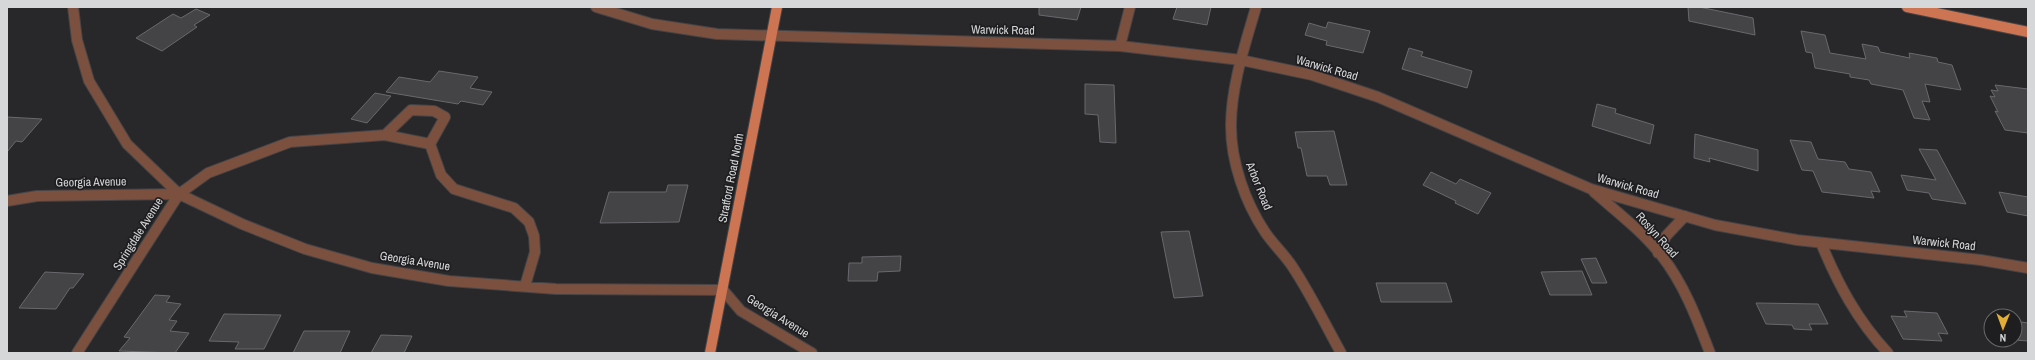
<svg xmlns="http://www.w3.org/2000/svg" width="2035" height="360" font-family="'Archivo Narrow',sans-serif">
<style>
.building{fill:#444447;stroke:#69696d}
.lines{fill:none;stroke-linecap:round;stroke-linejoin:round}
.minor-casing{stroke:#444447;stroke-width:12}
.major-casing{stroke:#444447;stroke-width:12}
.minor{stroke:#7b503f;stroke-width:10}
.major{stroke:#cd7452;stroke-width:10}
.labels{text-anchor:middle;stroke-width:3.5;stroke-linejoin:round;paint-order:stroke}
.street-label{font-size:12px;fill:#d6d7d9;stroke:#1e1e21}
</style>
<rect width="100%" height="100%" fill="#28282b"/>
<path class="building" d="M1039 7H1081L1077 20 1039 15Z
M1177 7H1211L1207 25 1173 19Z
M1688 7H1699L1753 18 1755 35 1689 21Z
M196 9 210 15 194 25 197 27 162 51 136 38 173 14 181 18Z
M1328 22 1370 31 1363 53 1326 45 1327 41 1305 35 1309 23 1326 28Z
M1801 31 1825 35 1830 53 1866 59 1862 44 1878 47 1880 52 1910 58 1909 53 1937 58 1938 62 1952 65 1961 90 1925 84 1930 102 1922 101 1930 120 1914 118 1903 90 1871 84 1869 80 1850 77V74L1815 68 1812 53 1806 52Z
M1409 48 1423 52 1421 56 1472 71 1467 88 1402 69Z
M439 71 478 77 470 88 492 92 483 105 461 101 458 104 386 92 399 77 430 82Z
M1085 84 1114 85 1116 143 1100 142 1098 115 1085 114Z
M1995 85 2028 89V133L2005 130 1995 111 1998 112 1990 96 1995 97 1991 90 1998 91Z
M375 93 391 96 367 123 351 119Z
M1597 104 1616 109 1615 113 1654 125 1650 144 1592 126Z
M7 117 42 119 22 142 16 141 7 152Z
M1334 131 1347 185H1330L1327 176H1307L1301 148H1298L1295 132Z
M1695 134 1758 150V171L1709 158 1710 162 1694 158Z
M1790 140 1811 142 1818 159 1845 162 1849 169 1871 172 1880 192 1871 191 1874 198 1822 192 1813 171 1802 170Z
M1919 149 1937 150 1966 204 1932 199 1929 193 1907 190 1901 175 1936 180Z
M1431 172 1456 184 1460 179 1491 193 1478 214 1455 203 1456 201 1423 185Z
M668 185H688L679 222 600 223 609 192H666Z
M1999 192 2028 197V216L2007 212Z
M1189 231 1203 296 1174 298 1161 232Z
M901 256 900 271 878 272 877 281H848L849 263H862V257Z
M1596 258 1607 283H1592L1581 259Z
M1582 271 1592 295H1550L1541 272Z
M45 272 84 274 73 288H70L56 309 19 308Z
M1376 283H1446L1452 302H1381Z
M155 295 170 296 166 302 181 304 169 320 177 321 170 331 189 333 175 353 119 351 130 338 124 337Z
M1756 303 1818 304 1828 324H1809L1812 330 1794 329 1792 325 1766 324Z
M1904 311 1937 313 1948 334 1938 333 1942 341 1903 339 1891 316 1907 317Z
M224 314 281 315 264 349H235L239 342 209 341Z
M2015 321 2028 323V341L2015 340Z
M304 331H350L340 353H293Z
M381 335 412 336 404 353H371Z"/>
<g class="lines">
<defs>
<path id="minor" d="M73 7 77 40 89 81 127 144 179 194 77 353
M596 7 652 24 717 34 1120 46 1241 60 1312 75 1378 97 1591 189 1715 225 1797 240 1981 260 2028 268
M1256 7C1245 45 1231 86 1231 126 1231 162 1245 202 1265 232 1273 244 1284 254 1292 266 1310 293 1325 324 1341 353
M1120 46 1130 7
M385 135 411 110 434 111 445 117 430 144
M1594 192C1617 212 1642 231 1661 255 1684 284 1697 319 1710 353
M179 194 208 173 290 142 385 135 430 144 441 175 454 189 514 208 529 222 534 236 535 252 525 286
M7 201 37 196 179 194 242 224 305 249 372 268 449 281 556 289 723 290 741 311 812 353
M1821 243C1838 284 1857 320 1888 353
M1658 253 1666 236 1685 216"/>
<path id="major" d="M1907 7 2028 32
M710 353 777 7"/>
</defs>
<use href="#minor" class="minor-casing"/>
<use href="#major" class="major-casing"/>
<use href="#minor" class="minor"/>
<use href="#major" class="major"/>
</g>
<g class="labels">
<g class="street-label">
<text transform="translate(1003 30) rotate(1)" y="4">Warwick Road</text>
<text transform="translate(1327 68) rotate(16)" y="4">Warwick Road</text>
<text transform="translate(731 178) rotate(-79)" y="4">Stratford Road North</text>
<text transform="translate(91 182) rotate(-1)" y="4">Georgia Avenue</text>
<text transform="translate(1259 186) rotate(68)" y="4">Arbor Road</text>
<text transform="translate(1628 186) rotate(16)" y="4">Warwick Road</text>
<text transform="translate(138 234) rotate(-58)" y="4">Springdale Avenue</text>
<text transform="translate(1657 235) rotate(48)" y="4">Roslyn Road</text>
<text transform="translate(1944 243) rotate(6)" y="4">Warwick Road</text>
<text transform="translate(415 261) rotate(9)" y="4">Georgia Avenue</text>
<text transform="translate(778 316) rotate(32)" y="4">Georgia Avenue</text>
</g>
</g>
<rect width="2035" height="360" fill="none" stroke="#d6d7d9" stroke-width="16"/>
<g transform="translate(2003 328) rotate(181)"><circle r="19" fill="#1e1e21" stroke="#68686b"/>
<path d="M0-3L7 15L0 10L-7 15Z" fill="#e3ae35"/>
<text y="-6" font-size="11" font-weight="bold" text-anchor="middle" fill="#d6d7d9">N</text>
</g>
</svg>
